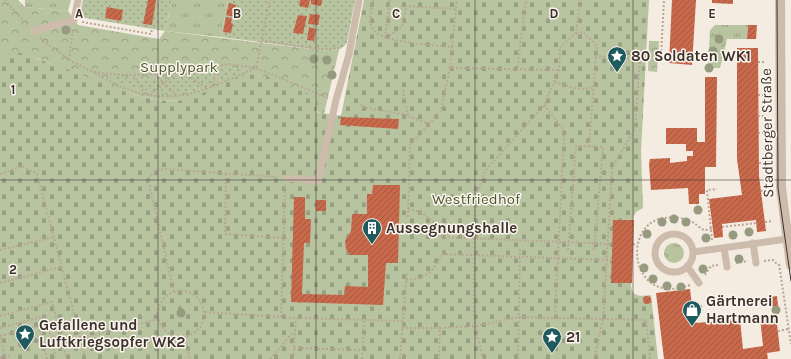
<svg xmlns="http://www.w3.org/2000/svg" width="791" height="359" font-family="Karla,sans-serif">
<style>
.grass{fill:url(#grass-tufts)}
.forest{fill:url(#forest-crowns)}
.cemetery{fill:url(#cemetery-stones)}
.garden{fill:url(#garden-dots)}
.building{fill:url(#building-hatch)}
.lines{fill:none;stroke-linecap:round;stroke-linejoin:round}
.path{stroke:#b9a596;stroke-width:2;stroke-dasharray:2 2;stroke-linecap:butt}
.service{stroke:#cdbbac;stroke-width:7}
.tertiary{stroke:#cdbbac;stroke-width:10}
.tram{stroke:#3b302b;stroke-width:1}
.tree{fill:#969b7f}
.grid{fill:none;stroke:#3b302b;stroke-width:1;stroke-opacity:0.55}
.labels{text-anchor:middle;stroke-width:3;stroke-linejoin:round;paint-order:stroke}
.poi-label{font-size:15px;font-weight:bold;fill:#3b302b;stroke:#fbf5ee;text-anchor:start}
.park-label{font-size:15px;fill:#4a5a2e;stroke:#fbf5ee}
.street-label{font-size:15px;fill:#3b302b;stroke:#fbf5ee}
.grid-label{font-size:13px;text-anchor:middle;font-weight:bold;fill:#3b302b;stroke:#fbf5ee;stroke-width:3;stroke-linejoin:round;paint-order:stroke}
</style>
<defs>
<pattern id="grass-tufts" width="24" height="20" patternUnits="userSpaceOnUse"><rect width="24" height="20" fill="#b8c4a0"/><path d="M3 7l-1-3M5 7V3M7 7l1-3M15 17l-1-3M17 17v-4M19 17l1-3" fill="none" stroke="#97a083"/></pattern>
<pattern id="forest-crowns" width="20" height="18" patternUnits="userSpaceOnUse"><rect width="20" height="18" fill="#b8c4a0"/><path d="M2 6a3 3 0 1 1 6 0M12 15a3 3 0 1 1 6 0" fill="none" stroke="#97a083"/></pattern>
<pattern id="cemetery-stones" width="16" height="16" patternUnits="userSpaceOnUse"><rect width="16" height="16" fill="#b8c4a0"/><path d="M2 7V4a2 2 0 0 1 4 0v3zM10 15v-3a2 2 0 0 1 4 0v3z" fill="#97a083"/></pattern>
<pattern id="garden-dots" width="8" height="8" patternUnits="userSpaceOnUse"><rect width="8" height="8" fill="#b8c4a0"/><path d="M2 2h.1M6 6h.1" fill="none" stroke="#97a083" stroke-width="1.8" stroke-linecap="round"/></pattern>
<pattern id="building-hatch" width="6" height="6" patternUnits="userSpaceOnUse"><rect width="6" height="6" fill="#c8694b"/><path d="M-1 1l2-2M0 6l6-6M5 7l2-2" fill="none" stroke="#a4573f"/></pattern>
</defs>
<rect width="100%" height="100%" fill="#f4ebe1"/>
<path class="grass" d="M25 0H71L68 11 25 7Z
M172 0H228L221 37 165 31Z
M715 25H748L747 39H727L720 68H708L710 30Z
M664 253a10 10 0 1 1 20 0a10 10 0 1 1-20 0Z"/>
<path class="forest" d="M0 0H18L25 7 68 11 78 25 159 39 165 31 327 51 339 50 324 114 316 111 247 75C226 81 207 96 185 100 141 106 78 73 36 58L0 76Z
M649 41H659L657 72 648 71Z"/>
<path class="cemetery" d="M364 0H649L641 151 643 208 636 212 633 218 631 286C633 298 641 296 651 295L658 359H0V56L17 52C41 60 65 68 89 78 116 88 144 101 174 101 203 100 235 70 260 75 278 79 297 90 314 97L317 104 316 112 341 116Z"/>
<path class="garden" d="M83 0H172L165 31 79 17Z
M228 0H355L347 42C342 51 336 50 327 51L221 37Z
M222 67 238 68 241 70C235 75 226 78 219 81 179 102 151 94 111 80L110 78 112 76 147 79Z"/>
<path class="building" d="M148 0H156L152 25 143 24Z
M300 0H310L308 8 299 6Z
M311 0H322L321 6 311 4Z
M672 0H696L692 65 669 63Z
M712 0H733V4L712 3Z
M229 3 236 5 234 17 226 15Z
M107 7 123 10 121 21 105 18Z
M310 14 320 15 318 25 308 24Z
M298 15 307 16 303 34 293 33Z
M226 17 232 18 231 23 233 24 231 33 223 32Z
M748 25H757L756 39H747Z
M309 27 316 29 314 41 307 40Z
M737 48H758L759 176 766 231 757 232 756 220 722 224 723 237 714 238 709 199 742 195 737 159Z
M705 77H717L716 167H705V194H699V204H689L688 188 651 190 649 164 650 159 670 158V163L687 161V156H693V151H686V144H666V128H697V142H705Z
M341 117 399 119 398 129 340 125Z
M373 185H400L398 263H386L383 305 291 302 294 197H305V219H311L310 243H304L302 294 344 295 345 286 368 287V255H350L346 249 345 241 351 231 352 214H367V194H372Z
M316 200H326V211H316Z
M613 220H634L632 283H611Z
M690 289 694 323 740 320 743 349 763 346 760 317 776 315 780 351 767 353 768 359H664L656 293Z
M643 300a4 4 0 1 1 8 0a4 4 0 1 1-8 0Z
M777 296 778 306 770 307 769 297Z"/>
<g class="lines">
<path class="path" d="M5 0 27 25
M373 0C372 8 368 20 372 28 379 43 436 45 452 47L450 68
M82 22 151 34 152 29
M576 33 583 32 597 46 596 56 640 59 635 129 612 168 603 320 594 359
M40 38 69 60 93 72 123 75 155 74 230 64 256 68 328 98
M385 38 390 0
M386 38 402 27 406 6 456 9 457 0
M262 40C280 43 326 53 341 47
M452 47 456 9
M661 55 664 0
M69 60 73 29
M758 62H766
M181 71 208 89
M517 71 526 0
M95 73C132 96 167 104 208 88 225 82 240 74 256 68L270 0
M155 74 178 97
M134 75 145 95
M555 82 577 89 593 88
M212 87 217 64
M403 90 408 116
M150 95 178 71
M758 95H766
M362 104 361 107 402 114 429 124
M544 105 562 128 564 136 555 317
M758 111 759 116H766
M758 133H766
M589 147 596 56
M759 163H767
M0 174 22 166 37 174 86 359
M226 174 225 234 283 238
M761 191 769 190
M408 209C425 212 437 222 442 237L612 244
M408 217 410 145 441 111 450 68 559 70
M765 222 772 221
M722 227 756 223
M712 240 707 190 717 189
M633 244 637 245
M0 250 54 237
M568 250 576 146 603 147 594 251
M764 261 773 260 778 265
M736 263 748 261
M779 264 791 344
M705 275 711 266 718 265
M406 280C424 279 436 271 441 254L612 260
M0 283 61 267
M690 285C633 307 621 231 659 219 671 216 684 217 694 223 697 225 701 229 704 230 707 230 711 229 713 228
M158 314a23 23 0 1 1 46 0a23 23 0 1 1-46 0Z
M174 292 150 188 149 177 156 171 165 169 277 177
M693 310 702 306
M205 312 296 318 403 321
M0 316 52 302 67 359
M281 317 285 186
M0 328 45 316 56 359
M402 328H440L439 359
M440 328 475 326 518 317 646 320 650 359
M778 331 788 329
M184 337 190 359
M40 348 159 319
M294 348 362 350
M0 358 11 355
M6 359 0 336 39 326 47 359
M270 359 294 331
M293 359 296 318
M362 359 364 321
M400 359 407 271
M483 359 475 326 474 308 475 199 485 171 544 105 559 70 560 47 576 33 580 0
M518 359 520 248"/>
<path class="service" d="M33 31 74 20 78 0
M286 178 318 181 336 100 349 54 359 0
M655 253a19 19 0 1 1 38 0a19 19 0 1 1-38 0Z
M753 243 756 263
M724 248 727 267
M693 252 787 239
M687 266 699 283"/>
<path class="tertiary" d="M780 0 781 188 791 265"/>
<path class="tram" d="M777 0 778 188 791 281"/>
</g>
<g class="tree">
<circle cx="66" cy="30" r="4.5"/>
<circle cx="719" cy="39" r="4.5"/>
<circle cx="713" cy="51" r="4.5"/>
<circle cx="314" cy="59" r="4.5"/>
<circle cx="327" cy="60" r="4.5"/>
<circle cx="709" cy="68" r="4.5"/>
<circle cx="332" cy="75" r="4.5"/>
<circle cx="698" cy="210" r="4.5"/>
<circle cx="674" cy="219" r="4.5"/>
<circle cx="662" cy="222" r="4.5"/>
<circle cx="686" cy="222" r="4.5"/>
<circle cx="749" cy="232" r="4.5"/>
<circle cx="647" cy="234" r="4.5"/>
<circle cx="733" cy="235" r="4.5"/>
<circle cx="706" cy="238" r="4.5"/>
<circle cx="739" cy="259" r="4.5"/>
<circle cx="644" cy="268" r="4.5"/>
<circle cx="703" cy="269" r="4.5"/>
<circle cx="653" cy="279" r="4.5"/>
<circle cx="667" cy="286" r="4.5"/>
<circle cx="681" cy="287" r="4.5"/>
<circle cx="776" cy="310" r="4.5"/>
<circle cx="181" cy="313" r="4.5"/>
<circle cx="22" cy="343" r="4.5"/>
</g>
<path class="grid" d="M158 0V359M316 0V359M475 0V359M633 0V359M0 180H791"/>
<defs>
<symbol id="sight-pin" viewBox="-11 -11 22 30"><path d="M0 17L-7.5 6A9.5 9.5 0 1 1 7.5 6Z" fill="#1f5a5e" stroke="#fbf5ee"/><path d="M0-6L1.8-2.2L6-1.7L2.9 1.2L3.7 5.4L0 3.3L-3.7 5.4L-2.9 1.2L-6-1.7L-1.8-2.2Z" fill="#fff"/></symbol>
<symbol id="building-pin" viewBox="-11 -11 22 30"><path d="M0 17L-7.5 6A9.5 9.5 0 1 1 7.5 6Z" fill="#1f5a5e" stroke="#fbf5ee"/><path d="M-4-6H4V6H1V3H-1V6H-4ZM-2.5-4.3h1.7v1.8h-1.7ZM.8-4.3h1.7v1.8H.8ZM-2.5-1h1.7V.8h-1.7ZM.8-1h1.7V.8H.8Z" fill="#fff"/></symbol>
<symbol id="shop-pin" viewBox="-11 -11 22 30"><path d="M0 17L-7.5 6A9.5 9.5 0 1 1 7.5 6Z" fill="#1f5a5e" stroke="#fbf5ee"/><path d="M-5-2.5h2.3a2.7 3.5 0 0 1 5.4 0H5L5.5 6h-11ZM-1.5-2.5h3a1.5 2.3 0 0 0-3 0Z" fill="#fff"/></symbol>
</defs>
<g fill-rule="evenodd">
<use href="#sight-pin" x="606" y="45" width="22" height="30"/>
<use href="#building-pin" x="361" y="217" width="22" height="30"/>
<use href="#shop-pin" x="681" y="299" width="22" height="30"/>
<use href="#sight-pin" x="14" y="323" width="22" height="30"/>
<use href="#sight-pin" x="541" y="326" width="22" height="30"/>
</g>
<g class="labels">
<g class="poi-label">
<text x="631" y="61">80 Soldaten WK1</text>
<text x="386" y="233">Aussegnungshalle</text>
<text x="706" y="306">Gärtnerei<tspan x="706" dy="17">Hartmann</tspan></text>
<text x="39" y="330">Gefallene und<tspan x="39" dy="17">Luftkriegsopfer WK2</tspan></text>
<text x="566" y="342">21</text>
</g>
<g class="park-label">
<text x="179" y="72">Supplypark</text>
<text x="476" y="204">Westfriedhof</text>
</g>
<g class="street-label">
<text transform="translate(767 133) rotate(-91)" y="5">Stadtberger Straße</text>
</g>
</g>
<g class="grid-label">
<text x="79" y="18">A</text>
<text x="237" y="18">B</text>
<text x="396" y="18">C</text>
<text x="554" y="18">D</text>
<text x="712" y="18">E</text>
<text x="13" y="94">1</text>
<text x="13" y="274">2</text>
</g>
</svg>
